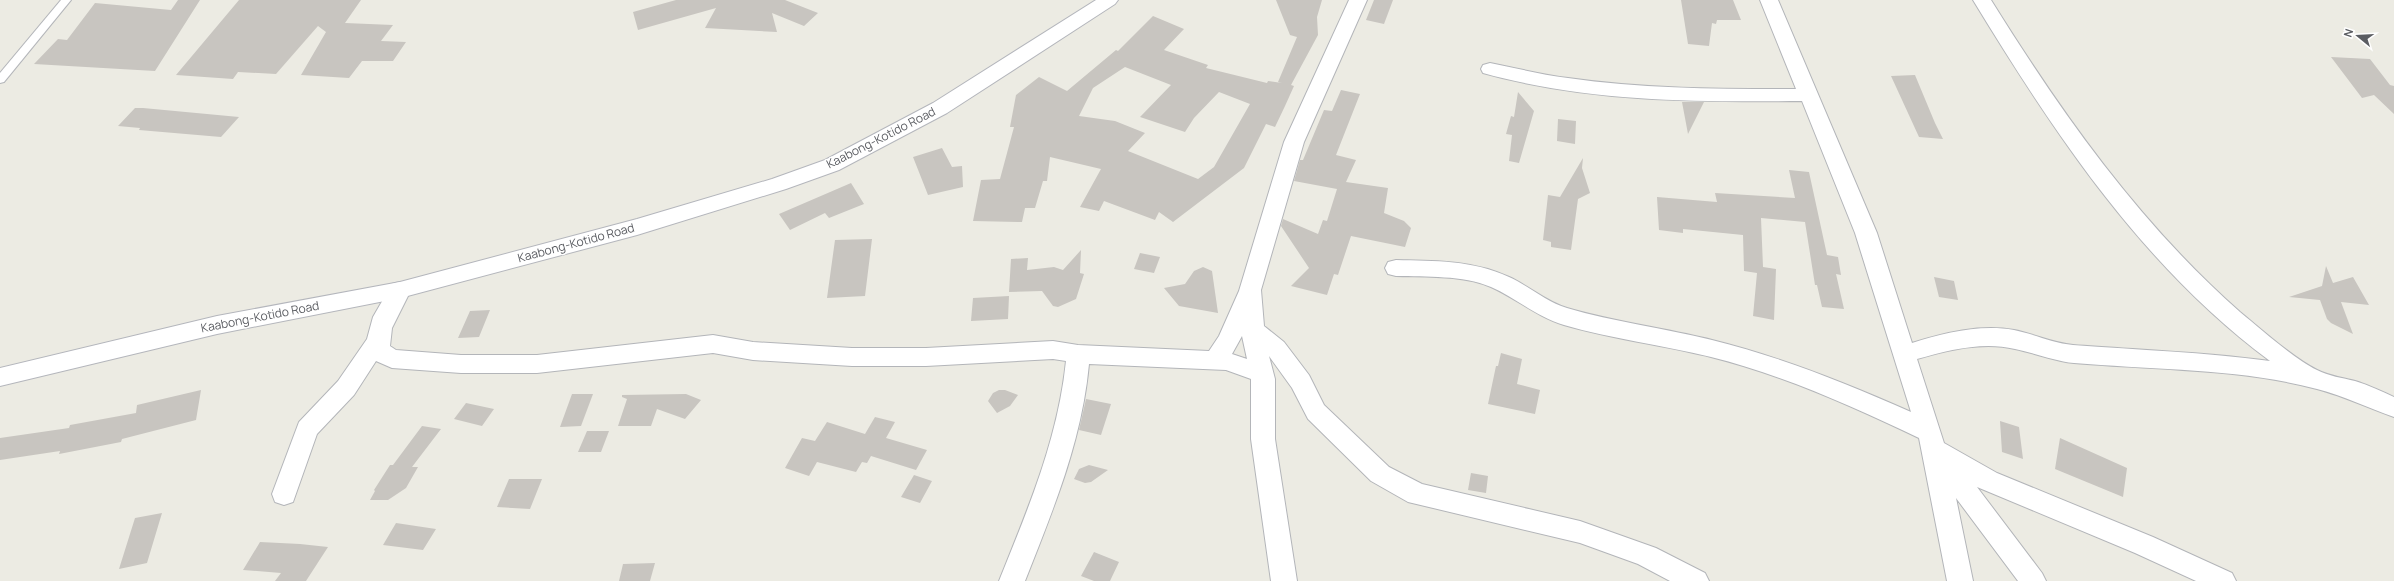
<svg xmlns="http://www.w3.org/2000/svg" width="2394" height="581" font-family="Manrope,sans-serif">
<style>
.building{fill:#c8c5c0;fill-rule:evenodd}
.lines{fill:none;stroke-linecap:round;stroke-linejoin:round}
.service-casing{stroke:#b3b5b9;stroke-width:2}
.minor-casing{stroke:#b3b5b9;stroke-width:2}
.secondary-casing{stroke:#b4b6bc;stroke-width:2}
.service{fill:#fff;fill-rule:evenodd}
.minor{fill:#fff;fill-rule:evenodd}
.secondary{fill:#fff;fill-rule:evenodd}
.labels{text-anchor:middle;stroke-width:3;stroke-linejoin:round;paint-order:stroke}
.street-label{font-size:12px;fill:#5b5d62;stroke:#fff}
</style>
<rect width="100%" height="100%" fill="#ecebe3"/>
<path class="building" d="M178 0H200L155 71 34 64 58 39 67 40 95 3 171 10Z
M239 0H361L345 23 393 25 381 41 406 42 393 61H362L349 78 301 75 326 32 318 26 276 74 238 72 233 79 176 75Z
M676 0H785L818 13 804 26 772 13 777 32 705 28 716 8 638 30 633 12Z
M1276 0H1322L1317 17 1318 35 1291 85 1294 86 1285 106 1275 127 1266 124 1244 168 1173 222 1159 212 1155 220 1104 201 1099 211 1080 207 1101 169 1050 157 1047 181H1043L1035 208H1025L1022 222 973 221 981 180 1000 179 1014 127H1010L1016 95 1039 77 1067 91 1116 50 1118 51 1153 16 1184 29 1164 50 1208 65 1206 68 1267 83 1268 81 1282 83 1278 82 1297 37 1290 35ZM1125 67 1171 85 1140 117 1185 132 1194 118 1219 92 1250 104 1214 167 1198 179 1128 151 1145 133 1115 121 1079 116 1093 88Z
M1374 0H1393L1384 24 1366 20Z
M1681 0H1733L1741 20H1717L1716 24 1712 23 1709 46 1688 44Z
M2331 57 2370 59 2390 85 2394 86V114L2374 95 2362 98Z
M1915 75 1935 123 1943 139 1919 137 1891 76Z
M1341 90 1360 94 1336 155 1356 160 1346 182 1388 188 1384 213 1404 221 1411 228 1405 247 1351 236 1338 275 1334 274 1327 295 1291 286 1309 268 1281 226 1283 219 1318 234 1323 220 1327 221 1337 189 1294 181 1300 160H1303L1324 110 1332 111Z
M1518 92 1534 111 1519 163 1509 161 1512 135 1506 134 1511 116 1514 117Z
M1682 102H1704L1688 134Z
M135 108H143L239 117 221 137 139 130 140 128 118 126Z
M1558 119 1576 121 1575 144 1557 141Z
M942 148 952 167 962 166 963 187 928 195 913 157Z
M1583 158 1582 168 1590 193 1578 199 1571 250 1551 247V242L1543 240 1548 195 1560 197Z
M1789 170 1809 172 1827 255 1838 257 1841 275 1836 274 1844 309 1822 307 1817 285H1815L1805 222 1761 218 1763 267 1776 269 1774 320 1753 316 1757 273 1744 271 1743 235 1683 229V233L1659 230 1657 197 1717 202 1715 193 1795 198Z
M851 183 864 204 829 218 825 213 790 230 779 214Z
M872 239 865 296 827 298 835 240Z
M1081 250 1080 273 1084 274 1076 299 1058 307 1053 306 1042 291 1009 292 1011 259 1028 258 1027 270 1054 267 1063 270Z
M1140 253 1160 257 1154 273 1134 269Z
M2326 266 2333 283 2353 277 2369 305 2341 302 2353 334 2331 323 2327 319 2320 300 2289 297 2322 286Z
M1203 267 1212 271 1218 313 1179 306 1164 288 1185 284 1194 271Z
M1934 277 1954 281 1958 300 1939 297Z
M1009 296 1008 319 971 321 973 298Z
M490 310 479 337 458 338 470 311Z
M1501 353 1522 359 1517 384 1540 390 1535 414 1488 404 1496 366H1498Z
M201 390 196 420 122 439 121 442 59 454 60 451 0 460V438L69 428 70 425 136 413 137 405Z
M999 390H1005L1018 395 1010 406 997 413 988 401 993 393Z
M572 394H593L581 426 560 427Z
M686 394 701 400 685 419 657 409 651 426H618L627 399 622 397V395Z
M1086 399 1111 404 1101 435 1079 430Z
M466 403 494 409 482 426 454 419Z
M875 417 895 422 886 438 927 450 916 470 871 456 867 463 862 462 856 472 817 462 809 476 785 468 802 438 815 441 827 422 865 434Z
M2000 421 2019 427 2023 459 2002 452Z
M422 426 441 429 412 467H418L406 488 388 500H370L375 491 374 490 390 465H393Z
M587 431H609L601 452H578Z
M2060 438 2127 468 2123 497 2055 469Z
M1089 465 1108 470 1091 482 1085 483 1074 479 1079 469Z
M1471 473 1488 476 1486 493 1468 490Z
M914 475 932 481 920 503 901 497Z
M509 479H542L530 509 497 507Z
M162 513 147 563 119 569 135 518Z
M396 523 436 529 423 550 383 545Z
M260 542 300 544 328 547 306 581H275L281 573 243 570Z
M1094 552 1119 562 1110 581H1094L1081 576Z
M655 563 650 581H619L623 564Z"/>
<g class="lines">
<defs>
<path id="service" d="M61 0H71L4 82 0 83V73Z"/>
<path id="minor" d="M1349 0H1367L1304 142 1261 290 1264 326 1284 342 1309 375 1324 405 1389 467 1422 484 1580 521 1656 548 1705 573 1709 581H1670L1638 564 1580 543 1408 502 1371 481 1308 419 1292 388 1269 356 1275 379V439L1297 581H1271L1251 439V379L1226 370 1089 364C1082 441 1053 510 1025 581H999C1028 509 1058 439 1066 361L1053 359 926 366H852L753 360 713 353 537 373H461L392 368 376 361 354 395 317 434 293 502 284 505 275 502 272 494 299 422 338 381 367 339 373 317 392 284 400 282 408 284 411 290 392 328 390 346 396 350 461 355H537L713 335 753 342 852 348H926L1053 341 1078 345 1209 351 1219 336 1239 291 1284 142ZM1242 336 1247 359 1232 354Z
M1760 0H1778L1877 233 1912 343C1944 333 1980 324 2014 330 2034 334 2052 343 2073 345 2138 350 2204 352 2270 361 2143 267 2054 133 1973 0H1991C2062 114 2139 223 2240 312 2262 330 2293 358 2317 370 2328 376 2343 378 2355 381 2368 385 2381 391 2394 397V417C2368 408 2344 396 2317 389 2238 368 2155 370 2074 363 2054 361 2035 353 2015 349 1983 341 1949 350 1917 359L1944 443 1997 473 2153 537 2232 573 2236 581H2196L2135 553 1977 487 2042 573 2046 581H2018L1956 498 1973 581H1947L1919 438C1852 406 1783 375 1711 357 1662 345 1612 339 1564 325 1537 317 1516 298 1491 287 1462 275 1427 277 1396 276L1388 274 1385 268 1388 262 1396 260C1435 261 1473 260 1509 277 1529 286 1546 302 1567 308 1614 322 1664 328 1712 340 1781 357 1846 383 1911 412L1855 233 1802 101C1695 102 1587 102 1483 73L1481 69 1483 65 1490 63C1516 68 1542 75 1568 78 1644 89 1720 89 1796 89Z"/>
<path id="secondary" d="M1096 0H1118L1115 4 947 113 839 170 786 189 637 235 400 298 217 334 0 386V368L217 316 400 282 637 219 772 179 825 160 933 103Z"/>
</defs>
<use href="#service" class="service-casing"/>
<use href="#minor" class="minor-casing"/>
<use href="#secondary" class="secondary-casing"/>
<use href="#service" class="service"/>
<use href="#minor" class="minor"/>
<use href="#secondary" class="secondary"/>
</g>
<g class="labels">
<g class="street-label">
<text transform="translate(881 138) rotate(-27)" y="4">Kaabong-Kotido Road</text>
<text transform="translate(576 243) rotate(-15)" y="4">Kaabong-Kotido Road</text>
<text transform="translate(260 317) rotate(-11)" y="4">Kaabong-Kotido Road</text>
</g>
</g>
<g transform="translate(2358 36) rotate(288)" stroke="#ffffff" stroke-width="3" paint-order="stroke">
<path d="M0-3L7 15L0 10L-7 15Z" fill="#5b5d62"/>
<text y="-6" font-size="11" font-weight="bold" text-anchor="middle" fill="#5b5d62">N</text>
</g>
</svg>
